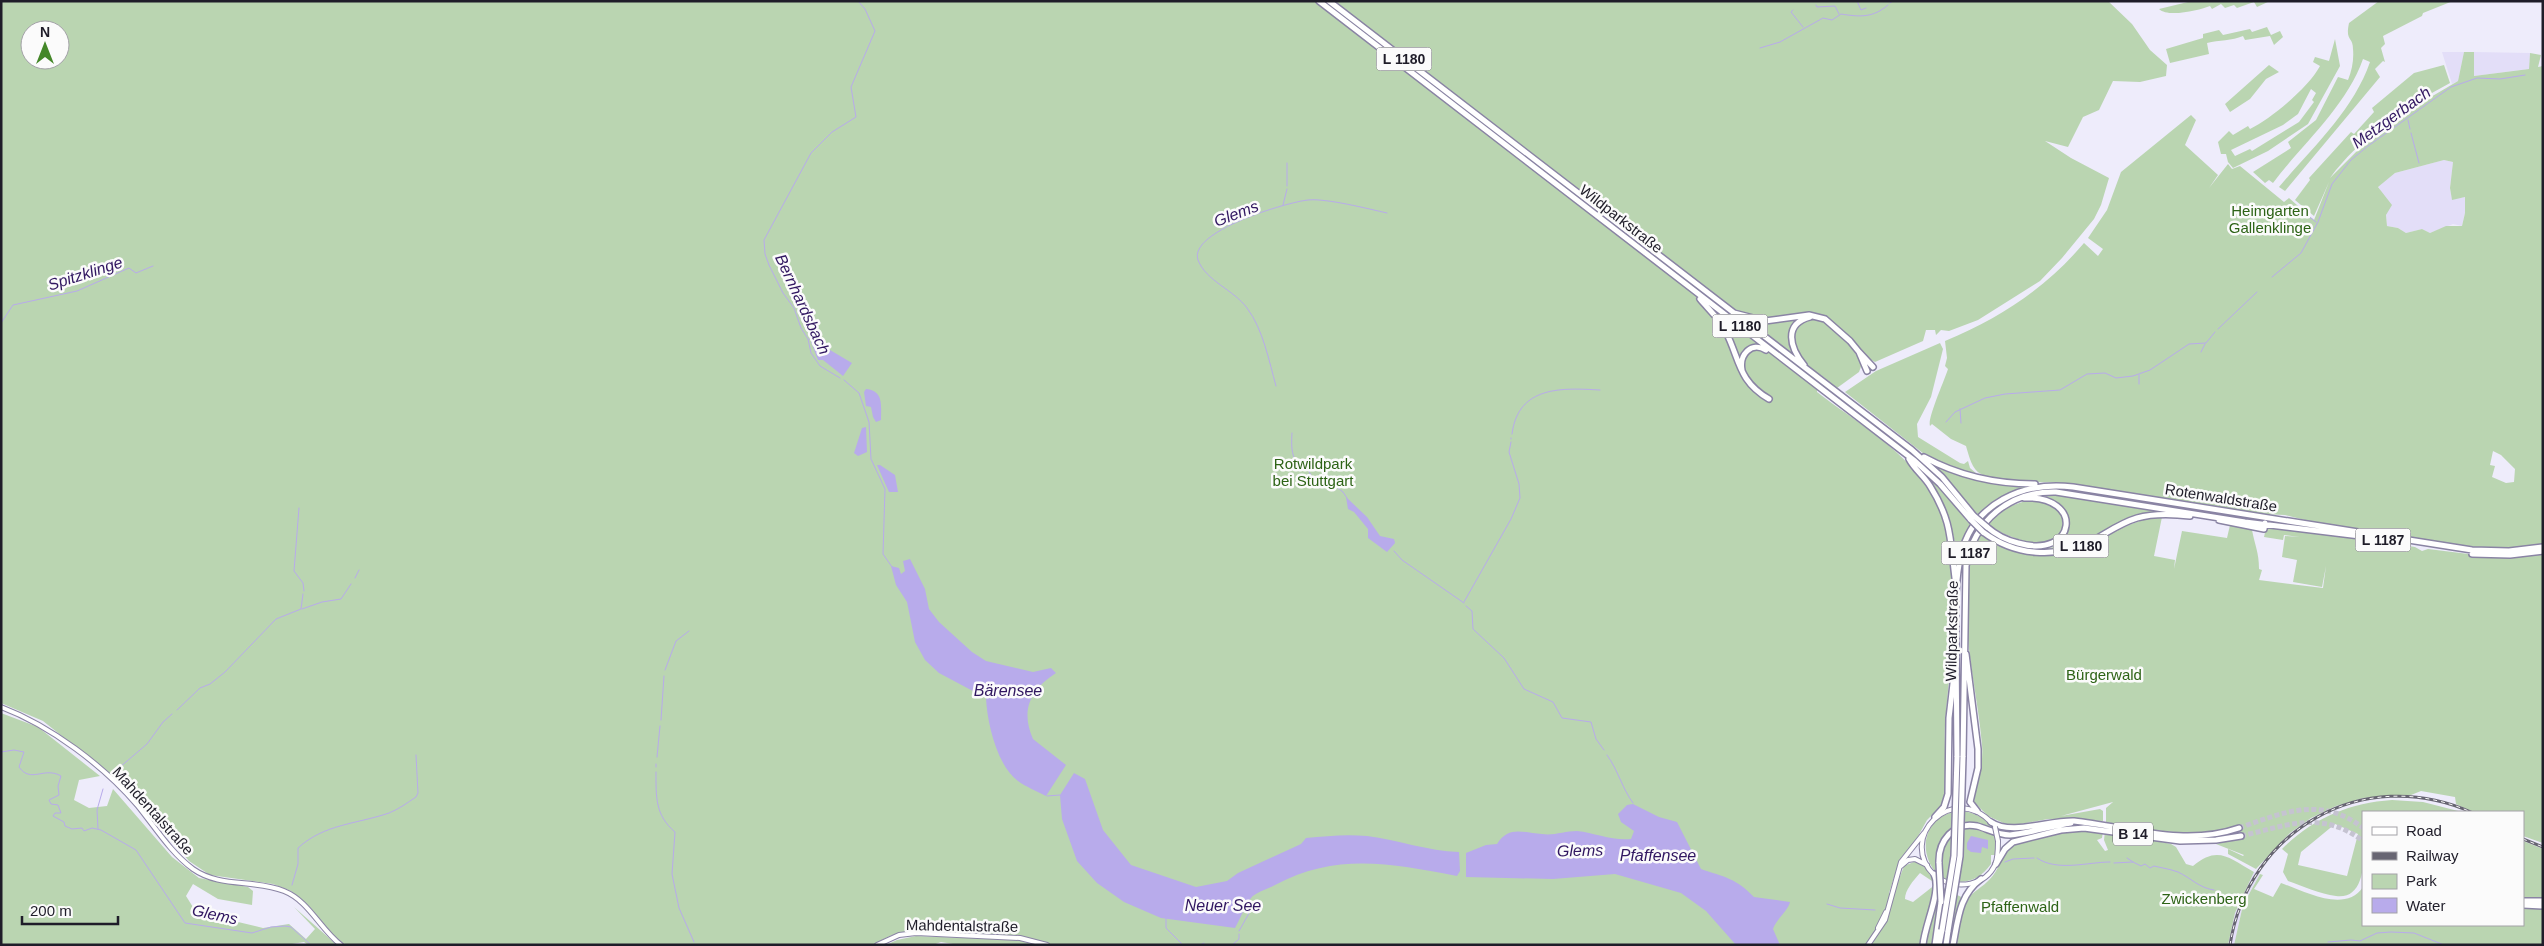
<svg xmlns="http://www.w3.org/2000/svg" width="2544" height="946" font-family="Arial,sans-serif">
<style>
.built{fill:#e3def8}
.green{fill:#bad5b1;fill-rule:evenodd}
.water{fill:#b8abeb}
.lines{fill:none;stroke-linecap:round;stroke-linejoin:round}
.stream{stroke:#b8abeb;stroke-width:1}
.highway-tunnel{stroke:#c5c3d1;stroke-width:5;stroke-dasharray:5 2.5;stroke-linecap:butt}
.secondary-casing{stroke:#8a84a4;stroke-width:6}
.highway-casing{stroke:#8a84a4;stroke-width:8}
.secondary{stroke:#fff;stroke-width:4}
.highway{stroke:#fff;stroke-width:5}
.rail-casing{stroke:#676572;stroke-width:3}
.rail{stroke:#fbfbfb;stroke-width:1;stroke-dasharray:4;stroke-linecap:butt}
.secondary-bridge-casing{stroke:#8a84a4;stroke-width:6;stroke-linecap:butt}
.highway-bridge-casing{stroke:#8a84a4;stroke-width:8;stroke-linecap:butt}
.secondary-bridge{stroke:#fff;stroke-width:4}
.highway-bridge{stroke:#fff;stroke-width:5}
.labels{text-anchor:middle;stroke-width:5;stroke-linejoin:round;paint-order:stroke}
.shield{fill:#fbfbfb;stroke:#616068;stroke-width:1}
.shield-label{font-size:14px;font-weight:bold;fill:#1f1d29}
.park-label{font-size:15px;fill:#2d6316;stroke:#fbfbfb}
.street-label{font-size:15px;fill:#1f1d29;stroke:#fbfbfb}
.water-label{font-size:16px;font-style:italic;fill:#311761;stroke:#fbfbfb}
</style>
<rect width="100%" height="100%" fill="#eeecfb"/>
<path class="built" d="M2442 52H2464L2458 81 2452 84Z
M2474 52 2530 53 2529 69 2474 76Z
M2444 160 2453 162 2450 189 2452 199 2465 197V213L2462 226 2453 224 2430 233 2422 229 2406 233 2398 228 2387 226 2386 215 2389 207 2378 186 2395 173Z
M2254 872 2260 874 2243 905 2234 945H2228L2235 913Z"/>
<path class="green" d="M1 1H2108L2132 24 2150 50 2167 65 2166 76 2140 82 2113 81 2099 110 2083 117 2068 147 2045 141 2071 158 2109 178 2101 205 2094 219 2062 258 2040 281 1978 320 1949 331 1941 330 1936 335 1935 330H1926L1923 341 1875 362 1868 358 1849 337 1847 340 1862 364 1859 372 1837 388 1821 375 1817 381V392C1853 420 1899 446 1926 485 1971 548 1950 652 1945 725 1944 749 1947 773 1945 796L1942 805 1927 820 1916 840 1900 859 1889 893 1893 895 1904 866 1916 861 1924 865 1935 883 1920 873C1913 881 1905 890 1905 899L1913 902 1936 884 1967 900C1973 891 1983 887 1990 879 1998 871 2002 856 2011 848 2028 833 2081 830 2103 831L2102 838 2097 840 2105 851 2108 850 2104 840 2105 831 2171 844 2176 847 2186 864 2193 866C2218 845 2229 858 2254 872L2235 913 2228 945H1053L1021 936 911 932 892 935 872 945H346L335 937 309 906 291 891 273 884 210 875 189 861 126 787 43 721 1 703ZM30 30H60V60H30Z
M2192 1H2270L2257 7 2254 2 2237 8 2234 5 2225 8 2221 4 2212 9 2210 6C2200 10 2168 18 2159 9Z
M2379 1H2453L2423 13 2422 16 2383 36 2385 44 2381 48 2385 62 2383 61 2375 69 2380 77 2285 191 2279 187C2312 148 2353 111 2370 62L2363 59C2346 107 2303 143 2273 183L2269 180 2265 183 2253 172 2291 148 2288 142 2316 120 2338 77 2348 80C2352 70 2354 60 2353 49 2353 36 2345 42 2349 23Z
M2267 27 2271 35 2280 31 2283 37 2274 45 2270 36 2245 40 2243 36C2232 41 2219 40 2207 43L2209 54 2170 63 2166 49 2203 38V34L2219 30 2223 35 2250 29 2252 32Z
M2335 39 2340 66 2308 124 2268 151 2233 168 2228 162 2226 154H2221L2218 142 2229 131 2233 135 2248 126 2250 129C2272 118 2309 87 2320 66L2313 62 2315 57 2329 61ZM2311 89 2316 93 2312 100 2314 102 2299 122 2252 151 2250 149 2235 156 2231 150 2283 125 2298 114Z
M2464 52H2474V76L2529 69 2530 53 2541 55 2538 67 2543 66V545L2519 549 2482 550 2325 525 2285 515 2262 514C2196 504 2129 492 2063 483 2036 480 2004 487 1981 474 1972 470 1969 456 1966 446L1951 439 1932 424 1930 426C1927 419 1945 379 1948 369L1945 366 1947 358 1945 341C2000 318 2046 288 2084 243L2098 256 2103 249 2088 238 2107 210 2121 172 2191 115 2196 120 2185 145 2218 175 2209 188 2228 164 2232 169 2240 166 2284 202 2289 198 2314 220 2329 182 2314 216 2295 200 2310 180 2309 178 2351 132 2354 134 2374 112 2372 108 2414 73 2444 65 2450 83C2407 106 2359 138 2330 178L2366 142 2419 104 2458 81ZM2444 160 2453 162 2450 188 2452 200 2465 197V213L2462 226H2446L2430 233 2422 229 2406 233 2398 228 2387 226 2386 215 2392 205 2378 187 2395 173ZM2493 451 2501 455 2515 469 2514 482 2506 483 2492 477 2495 466 2490 465Z
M2269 65 2279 72 2266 79 2250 99 2230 112 2225 104Z
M1940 343 1943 349 1931 397 1917 424 1918 437 1960 463 1964 464 1968 461 1970 468 1977 474 1959 471 1924 454 1845 392 1876 371Z
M1933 464 1980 481 2028 486 2002 497 1979 516Z
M1917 466 1938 485 1971 526 1961 544 1957 564 1955 543 1949 518Z
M2056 494 2170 512C2150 512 2136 519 2119 527 2071 548 2034 563 1986 530 2004 538 2021 551 2043 549 2077 547 2076 504 2042 495Z
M2028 500 2050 502 2061 513C2074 564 2007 539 1987 524L2008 507Z
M2154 517H2162L2154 556 2175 560 2174 569 2182 531 2227 538 2230 525 2252 530C2255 546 2259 552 2259 569L2262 570 2259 580 2323 588 2326 566 2322 587 2293 582 2297 560 2282 557 2285 536 2300 537 2284 535 2283 540 2264 537 2266 528 2306 530 2415 547 2422 551 2428 549 2501 558 2543 554V843L2523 836V812H2473L2456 804 2455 797 2421 791 2411 795 2363 798 2336 806 2311 818 2290 833 2256 869 2228 854V849L2243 856 2244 855 2216 844 2241 838 2240 833 2200 839 2239 831 2238 826C2190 839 2153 830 2106 822V808L2113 802 2061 816 2100 809 2103 811V821L2048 819 2010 826 1988 816 1974 802C1976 782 1984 766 1982 745 1977 680 1950 596 1980 534 2019 555 2050 565 2094 543 2114 532 2131 522 2154 517Z
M1 713 38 727 100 776 79 780 74 800 89 808 107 806 113 789 172 857 199 878 248 887 253 891 252 905 218 899 193 884 186 896 196 912 263 928 289 924 306 939 315 929 294 907 337 945H308L304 942 286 945H1Z
M2392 800 2423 802 2462 812H2363C2363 835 2373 901 2336 896 2320 894 2303 886 2288 881L2283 872 2288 854 2282 849C2313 818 2349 803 2392 800ZM2335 824 2358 834 2347 876 2298 865 2301 852Z
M1958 811C1971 811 1986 817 1992 828 1953 814 1933 835 1937 874 1916 850 1925 816 1958 811Z
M1971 828 1995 835 1997 841 1995 855H1991V864C1979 881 1963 886 1943 878 1941 854 1942 831 1971 828Z
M2523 841 2543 849V945H2234L2243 905 2260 874 2263 875 2254 889 2273 897 2281 883C2304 891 2345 914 2363 887V925H2523Z
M916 936 1018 940 1035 945H959L941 942 933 945H886L897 940Z"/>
<path class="water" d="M813 340 852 363 843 376 823 360H818L811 342Z
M866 389C884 391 881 405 881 420L876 422 873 417 871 407 866 406 864 392Z
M866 427 867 452 858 456 854 453 862 428Z
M877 465H880L895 475 898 492H889Z
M1346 497 1367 517 1380 536 1394 539 1395 543 1387 552 1368 538V529L1354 512 1348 509Z
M910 559 925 589 929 609 939 622 972 652 986 661 1033 672 1051 668 1056 673C1031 689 1020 710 1033 739L1066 765 1046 796C1037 791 1026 787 1018 781 997 766 987 722 986 698L939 673 925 660 915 642 907 602 896 585 891 566 899 568 901 574 905 571 903 561Z
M1074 773 1085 779 1103 830 1131 865 1196 887 1227 881 1238 873 1301 844 1306 838C1327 836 1346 834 1367 836 1398 840 1428 851 1459 852L1460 871 1457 876C1391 864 1338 852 1275 885 1268 889 1256 892 1251 898 1245 906 1240 919 1235 928L1161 918 1124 902 1097 883 1077 861 1062 819 1060 795Z
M1633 804 1659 817 1677 822 1701 869C1724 877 1736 878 1754 897L1790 902C1788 911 1777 918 1773 929L1780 945H1736L1706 911 1681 893 1615 874 1553 879 1466 877V853L1486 845 1497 844C1509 825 1523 833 1542 834 1553 836 1565 831 1577 831 1595 833 1613 841 1631 839L1634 831 1621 822 1618 814 1627 805Z
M1971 836 1988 840V849L1982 847 1981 853 1971 852 1967 849V843Z"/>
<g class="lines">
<path class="stream" d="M1857 1 1861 10 1866 8
M1890 3 1893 1
M1816 5 1817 7 1835 6 1839 14
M1793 10 1791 12 1803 27
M1760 48 1780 42 1823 18 1832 20 1841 14C1860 17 1873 18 1888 5
M2408 120 2410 129
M2411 133 2419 163
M1287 186V163
M1283 205 1287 189
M2307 215 2316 222
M2272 277 2301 253 2318 222 2332 184 2351 160 2368 146 2451 87 2477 78 2500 79 2525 75
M1 323 13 305 77 291 129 268 136 273 153 266
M2218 329 2257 292
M809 339 813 340
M2201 352 2205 344
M840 378 820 366 811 353 808 339 801 328 794 308 783 293 769 265 765 254 764 240 811 153 832 132 856 117 851 87 875 31 865 9 858 1
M844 380 859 393 869 422 871 459 885 489 883 554 892 567
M2139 384V375
M1276 386C1269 361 1263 329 1247 308 1234 290 1206 281 1198 260 1188 231 1288 202 1308 200 1326 198 1369 209 1387 213
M1960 409 1961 423
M1946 422 1955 412 1985 398 2005 394 2060 390 2087 374 2105 373 2116 378 2133 376 2150 370 2189 344 2206 343 2215 332
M1292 433C1291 448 1291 465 1308 470L1314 480 1324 477 1343 492 1347 498
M1512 434C1518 385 1563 388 1600 390
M1511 439V438
M299 508 294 571 303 583 304 591
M1394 551 1402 560 1464 603
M355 578 359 570
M1464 602 1511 519 1520 498 1519 484 1509 452 1511 442
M1466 606 1472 611 1473 629 1504 658 1524 689 1553 702 1562 718 1591 722 1596 739 1604 750
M302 609 322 602 341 599 351 584
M665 670 676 641 689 631
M177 710 200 688 210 684 225 672 276 619 301 609 303 594
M661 720 664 676
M1 752 14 750 24 752 19 767C31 784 44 766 61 776L58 786 59 795 49 800 51 804 58 805 61 813H55L53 816 64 822 65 826 72 829 82 828 84 831 92 828 101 830 136 850 185 923 252 933 271 927 285 926 291 927 311 945
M1607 755C1618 770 1622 788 1633 803
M657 757 660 726
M656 764V767
M656 772C656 797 655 815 675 832L672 874 679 908 694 942
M113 773 147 744 163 722 172 714
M1047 796 1060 795
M98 829 97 810 103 789
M2037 858C2057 872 2088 862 2110 862
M2127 858 2133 862
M2005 862 2013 859 2034 858
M2114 863 2133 862 2141 866 2145 864 2150 868 2154 866C2162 868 2170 869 2178 872 2191 878 2199 888 2214 890
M292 885 298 864V848C324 824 357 824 389 813 399 809 407 803 416 797L418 793 416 755
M1827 904 1840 908 1875 910
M1166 917V928L1183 945
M1239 931 1252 908 1248 905
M2328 942 2351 940 2360 941 2377 933 2391 932 2414 933 2444 945
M1200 945 1204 943
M1232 945 1239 939V934
M2472 945H2475"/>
<path class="highway-tunnel" d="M2239 828C2282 813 2321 795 2363 828
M2241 836C2286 826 2321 809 2363 841"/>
<defs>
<path id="secondary" d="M1 707C51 726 104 766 138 806 155 827 171 853 193 869 220 888 254 879 284 891 309 901 320 929 341 945
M1901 866 1908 860 1915 859 1927 865
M1934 875C1897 838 1952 781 1992 823
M1940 879C1958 889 1985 886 1995 865 1998 858 1998 849 1998 841
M1878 928 1886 912
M877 945 899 935 916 933 1020 938 1047 945
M1868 945 1885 920 1901 862 1924 833"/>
<path id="highway" d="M1319 1 1915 461 1940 484 1971 520
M1329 1 1912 450 1942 477 1974 516
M1700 299C1709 310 1720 319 1726 332 1740 360 1738 381 1769 399
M1734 313 1765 321 1809 315 1825 319 1850 341 1859 352 1867 371
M1859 352 1873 367
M1804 365C1790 348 1783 324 1810 317
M1742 370C1739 355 1751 341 1766 350
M1924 457C1959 476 1995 484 2035 484
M1909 459C1914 469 1924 476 1930 486 1952 521 1950 539 1955 578
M2219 520 2264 529 2265 523
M1987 527C1996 535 2006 540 2018 543 2077 560 2085 495 2024 498
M1983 532C2015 556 2056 559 2092 541 2107 533 2120 523 2137 518 2154 513 2173 514 2190 516
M2472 554 2510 555 2543 551
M1966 654 1978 749V768L1970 802 1977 811
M1957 757C1957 720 1956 683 1956 646 1956 616 1954 584 1961 555 1973 503 2024 481 2073 487L2472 550 2509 551 2543 547
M1963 757 1966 566C1974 521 2009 491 2056 492L2245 522 2360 536
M1935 817 1944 807 1948 794 1949 718 1954 675
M1991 822C2011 836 2049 820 2074 821 2129 827 2184 847 2239 828
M1939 863C1938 841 1954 821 1977 826 1988 829 1998 835 2010 835 2031 833 2051 826 2071 823
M1996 864 2005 849 2013 842 2061 830 2084 828 2180 841 2216 840 2241 836
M2523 901H2543
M2523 905 2543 906
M1923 945C1925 923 1942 891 1934 874
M1935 945 1941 902
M1939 945 1942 930
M1946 945 1948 931
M1953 945C1958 920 1959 895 1981 879"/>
</defs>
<use href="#secondary" class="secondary-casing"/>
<use href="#highway" class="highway-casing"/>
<use href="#secondary" class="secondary"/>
<use href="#highway" class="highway"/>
<defs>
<path id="rail" d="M2523 839 2543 847
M2230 945C2248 830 2363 764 2471 812"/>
</defs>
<use href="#rail" class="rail-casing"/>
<use href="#rail" class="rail"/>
<defs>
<path id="secondary-bridge" d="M1995 827 1998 841"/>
<path id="highway-bridge" d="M1974 516 1987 527
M1971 520 1983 532
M1939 863 1941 902
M1942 930 1954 856 1957 757
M1948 931 1960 856 1963 757"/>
</defs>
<use href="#secondary-bridge" class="secondary-bridge-casing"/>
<use href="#highway-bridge" class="highway-bridge-casing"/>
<use href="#secondary-bridge" class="secondary-bridge"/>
<use href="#highway-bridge" class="highway-bridge"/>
</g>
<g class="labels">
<g class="shield">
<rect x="1376.5" y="47.5" width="55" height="23" rx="4"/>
<rect x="1712.5" y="314.5" width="55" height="23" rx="4"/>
<rect x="2355.5" y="528.5" width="55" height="23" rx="4"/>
<rect x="2053.5" y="534.5" width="55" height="23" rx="4"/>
<rect x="1941.5" y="541.5" width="55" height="23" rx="4"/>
<rect x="2113" y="822.5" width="40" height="23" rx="4"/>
</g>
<g class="shield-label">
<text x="1404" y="64">L 1180</text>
<text x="1740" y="331">L 1180</text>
<text x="2383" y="545">L 1187</text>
<text x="2081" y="551">L 1180</text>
<text x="1969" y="558">L 1187</text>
<text x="2133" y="839">B 14</text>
</g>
<g class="park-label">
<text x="2270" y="216">Heimgarten<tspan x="2270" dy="17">Gallenklinge</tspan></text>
<text x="1313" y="469">Rotwildpark<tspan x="1313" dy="17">bei Stuttgart</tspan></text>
<text x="2104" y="680">Bürgerwald</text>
<text x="2204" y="904">Zwickenberg</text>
<text x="2020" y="912">Pfaffenwald</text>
</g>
<g class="street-label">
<text transform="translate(1621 219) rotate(38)" y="5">Wildparkstraße</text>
<text transform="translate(2221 498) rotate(9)" y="5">Rotenwaldstraße</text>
<text transform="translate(1952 631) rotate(-89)" y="5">Wildparkstraße</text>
<text transform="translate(153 811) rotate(48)" y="5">Mahdentalstraße</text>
<text transform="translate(962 926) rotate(1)" y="5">Mahdentalstraße</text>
</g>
<g class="water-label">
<text transform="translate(2391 117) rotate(-36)" y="6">Metzgerbach</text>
<text transform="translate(1236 213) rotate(-21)" y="6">Glems</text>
<text transform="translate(85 273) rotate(-18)" y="6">Spitzklinge</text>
<text transform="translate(803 304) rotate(65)" y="6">Bernhardsbach</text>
<text x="1008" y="696">Bärensee</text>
<text transform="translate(1580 850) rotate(-1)" y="6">Glems</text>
<text x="1658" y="861">Pfaffensee</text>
<text x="1223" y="911">Neuer See</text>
<text transform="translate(215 914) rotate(12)" y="6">Glems</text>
</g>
</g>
<rect width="2544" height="946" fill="none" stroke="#1f1d29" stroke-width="5"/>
<rect x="2362" y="811" width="162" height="115" fill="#fbfbfb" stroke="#a3a2a7"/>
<rect x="2372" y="827" width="25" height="8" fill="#ffffff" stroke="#a3a2a7"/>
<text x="2406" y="836" font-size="15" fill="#1f1d29">Road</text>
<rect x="2372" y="852" width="25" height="8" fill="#676572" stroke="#a3a2a7"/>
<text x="2406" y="861" font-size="15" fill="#1f1d29">Railway</text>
<rect x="2372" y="874" width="25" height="15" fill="#bad5b1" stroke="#a3a2a7"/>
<text x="2406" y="886" font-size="15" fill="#1f1d29">Park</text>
<rect x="2372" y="898" width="25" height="15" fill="#b8abeb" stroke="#a3a2a7"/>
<text x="2406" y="911" font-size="15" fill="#1f1d29">Water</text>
<g transform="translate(45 45)"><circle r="24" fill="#fbfbfb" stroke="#a3a2a7"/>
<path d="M0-4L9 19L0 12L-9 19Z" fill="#448729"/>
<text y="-8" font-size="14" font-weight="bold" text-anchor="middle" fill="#1f1d29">N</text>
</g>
<path d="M22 916v8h96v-8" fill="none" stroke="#1f1d29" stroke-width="2.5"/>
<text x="30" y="916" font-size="15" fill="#1f1d29" stroke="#fbfbfb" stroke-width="4" paint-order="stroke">200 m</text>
</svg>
